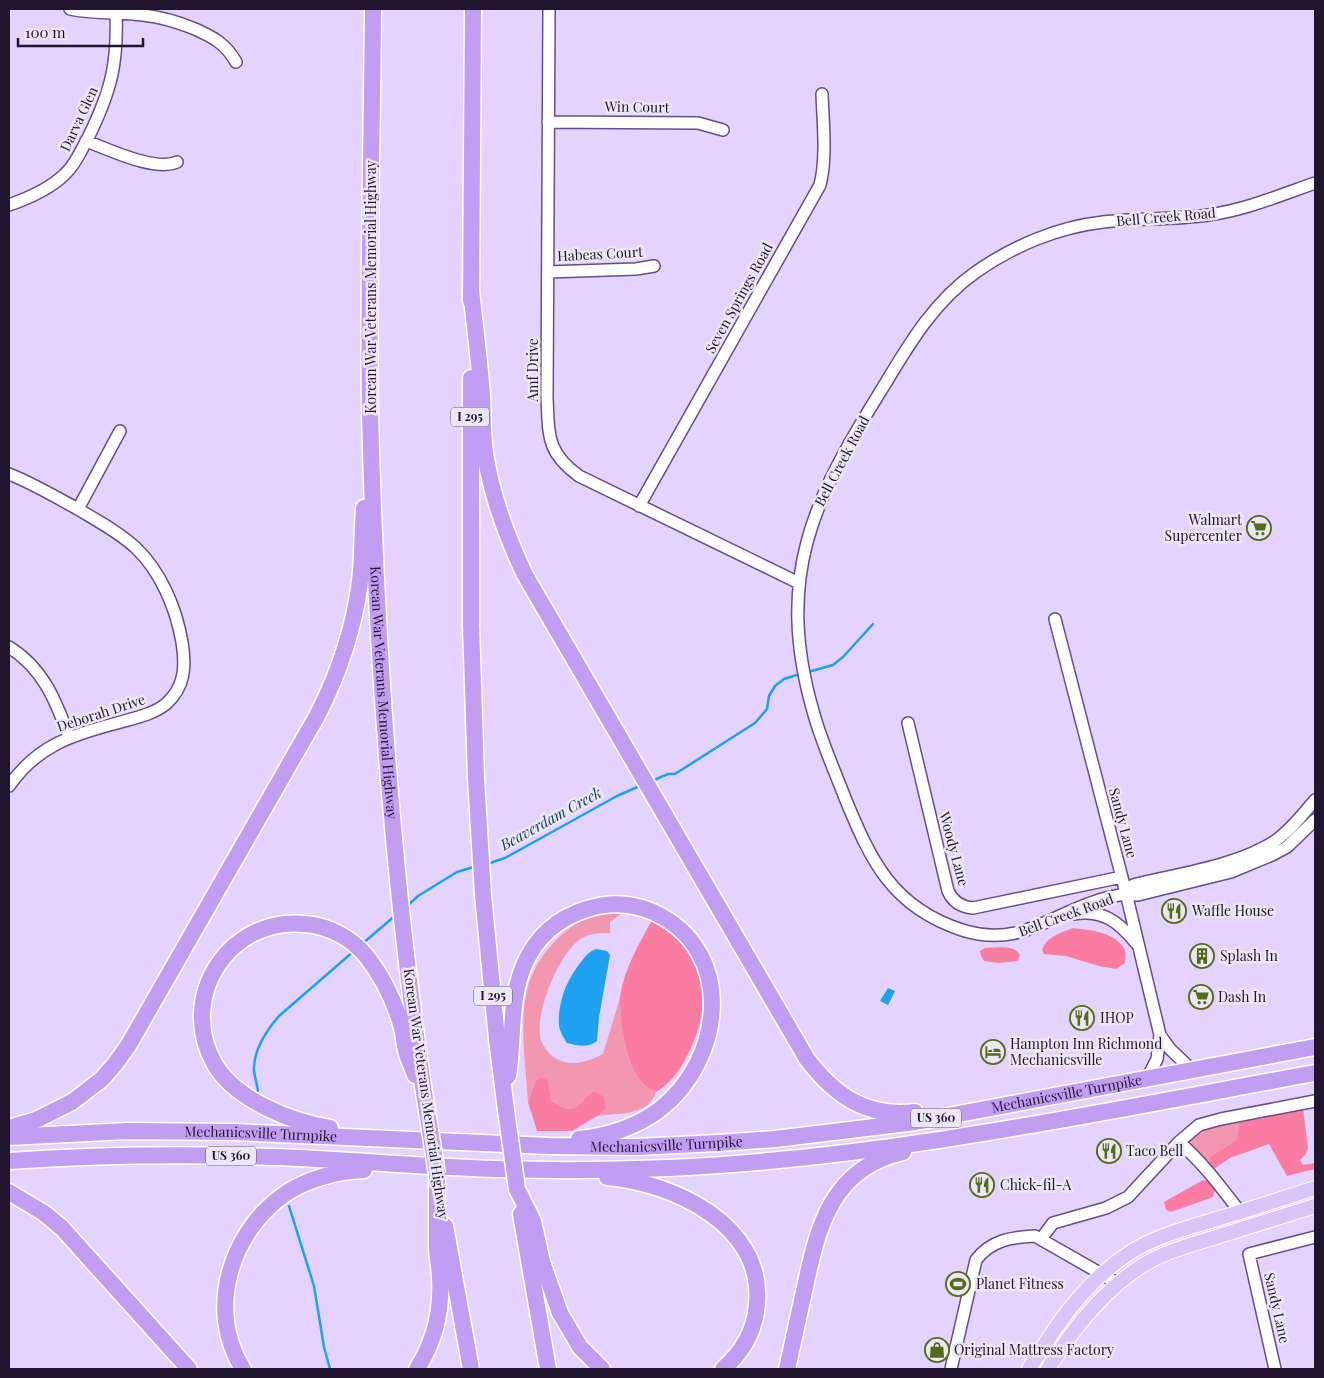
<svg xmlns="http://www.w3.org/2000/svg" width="1324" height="1378" font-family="'Playfair Display',serif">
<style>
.green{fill:#f396af}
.forest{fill:#fa7da1}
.water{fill:#1ea1f0}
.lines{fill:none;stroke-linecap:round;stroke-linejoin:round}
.stream{stroke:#1ea1f0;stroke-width:2.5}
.minor-casing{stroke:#684c8c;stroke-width:14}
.major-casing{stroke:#fff;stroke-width:16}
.highway-casing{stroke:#fff;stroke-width:19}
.minor{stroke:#fff;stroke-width:11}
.major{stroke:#dac5f8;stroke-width:14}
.highway{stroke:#c29ef3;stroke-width:16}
.highway-bridge-casing{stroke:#fff;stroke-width:19;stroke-linecap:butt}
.highway-bridge{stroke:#c29ef3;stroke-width:16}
.labels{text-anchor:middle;stroke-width:5;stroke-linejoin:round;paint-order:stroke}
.shield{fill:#ece6f5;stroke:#5d536a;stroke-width:1}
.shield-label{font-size:12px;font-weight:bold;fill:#20142e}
.street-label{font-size:14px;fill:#20142e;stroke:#ece6f5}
.poi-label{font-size:14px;fill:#20142e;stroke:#ece6f5;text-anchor:start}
.water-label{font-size:15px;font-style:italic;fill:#0d3d5d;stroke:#ece6f5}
</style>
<rect width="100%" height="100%" fill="#e4d3ff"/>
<path class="green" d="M621 914 610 922V933C602 933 592 933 584 937 560 948 533 1016 541 1040 543 1046 548 1052 552 1056 569 1068 585 1063 603 1054L620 998C622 1026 623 1080 656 1092 649 1116 618 1113 597 1116L606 1109 592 1092 576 1108 566 1109 551 1101 548 1081H536L528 1102C526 1069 519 1023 527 990 535 958 562 926 594 916 602 914 612 914 621 914Z
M1240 1120 1236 1140 1210 1157 1209 1166 1187 1143 1188 1137 1200 1129Z"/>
<path class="forest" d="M652 920C706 949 715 1002 688 1054 681 1069 670 1084 656 1092 629 1082 623 1041 621 1016 621 1010 619 1003 620 997 624 969 639 944 652 920Z
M1073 928C1090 930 1116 932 1125 950 1126 953 1125 959 1125 963L1116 969 1099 966 1066 956 1044 954 1042 950C1047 936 1061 933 1073 928Z
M985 948C997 948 1014 944 1020 955L1018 961 998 963 984 961 981 956 980 951Z
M541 1078 548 1080 551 1101 566 1109 576 1108 592 1092H596L604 1097 606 1109 597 1116 572 1131H537L528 1102 536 1081Z
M1303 1108 1308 1148 1306 1154 1300 1160 1303 1165 1315 1163V1169L1287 1176 1269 1144 1230 1158 1214 1169 1209 1166 1210 1157 1236 1140 1240 1120Z
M1203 1180 1208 1181 1215 1189 1213 1197 1171 1212 1166 1210 1164 1202Z"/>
<path class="water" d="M596 949 607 951 610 955 599 1017 597 1041C588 1048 578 1046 567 1043 564 1038 560 1032 559 1026 558 1016 560 1004 563 995 566 983 584 952 596 949Z
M888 988 895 991 888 1005 880 1001Z"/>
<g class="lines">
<path class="stream" d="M808 672 833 665 843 657 873 624
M652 781 668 774H675L755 723 767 709 769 696 775 686 784 679 800 674
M487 864 505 858 617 796 642 785
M406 907 418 896 457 872 477 866
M362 944 396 915
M258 1091C257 1084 255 1078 254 1071 253 1051 267 1030 279 1016L354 951
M289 1206 314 1286 324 1347 330 1369"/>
<defs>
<path id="minor" d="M70 9C94 14 119 12 143 15 161 17 178 22 195 29 213 37 226 44 236 62
M549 9 547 398C549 435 546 452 579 476L799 583
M548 122 698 123 723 130
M86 141C108 149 155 172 177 162
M1315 183C1281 195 1245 210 1208 215 1173 220 1138 218 1103 222 1058 227 1013 246 976 272 933 302 908 346 882 389 812 501 775 578 813 711 821 741 834 769 845 798 871 861 892 907 962 930 1023 949 1052 912 1106 898 1118 895 1126 893 1138 895L1231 872 1272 855 1287 847 1315 820
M9 205C29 198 50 189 65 174 76 164 81 150 88 138 112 89 118 63 116 9
M548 272 636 269 654 266
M9 474C32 483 54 496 76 508 96 520 119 532 136 548 161 572 176 608 182 642 186 666 185 687 166 704 152 715 134 718 117 723 71 735 37 746 9 786
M639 506 820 185C827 158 823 122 822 94
M78 509 120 431
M1055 619 1126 893 1160 1035 1157 1059 1147 1079
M9 647C43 668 56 701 69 737
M908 723 948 891C953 902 961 907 973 908L1122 877
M1126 893 1133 885C1177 874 1237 866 1275 841 1291 830 1303 814 1315 800
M1073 914C1102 909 1118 921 1136 943
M1160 1035 1170 1049 1192 1070
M1179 1142C1204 1164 1220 1186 1240 1212
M1041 1239 1053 1223 1106 1208 1128 1197 1179 1142 1199 1125 1221 1119 1315 1101
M951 1369 976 1260C991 1240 1012 1237 1035 1236L1119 1284
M1275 1369 1249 1254 1315 1237"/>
<path id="major" d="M1029 1369C1056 1325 1084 1283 1128 1254 1153 1237 1184 1229 1213 1220 1247 1210 1281 1199 1315 1188
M1048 1369C1073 1328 1109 1283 1152 1260 1171 1250 1193 1244 1213 1238 1247 1227 1281 1217 1315 1206"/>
<g id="highway">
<path id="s1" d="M373 9C372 143 368 278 370 412 374 581 384 751 402 919 409 981 416 1044 426 1105"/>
<path d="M471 291C475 325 479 359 482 394 483 416 482 437 486 459 493 500 507 537 525 575L807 1059C835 1096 867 1118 915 1112"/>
<path d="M471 301 473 9"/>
<path d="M471 378V625L476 778 483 895 497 1039 506 1110"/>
<path d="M508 1076C514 1039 509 1001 524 965 536 937 558 918 587 909 609 902 632 903 653 912 737 950 724 1060 659 1110 636 1127 607 1136 579 1139"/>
<path d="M9 1128 36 1120 72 1102 102 1079 115 1064 128 1046 317 716C339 673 354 630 360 581 363 557 362 533 364 508"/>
<path d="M330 1128C291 1122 234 1099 214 1063 177 996 230 916 305 924 329 926 352 938 367 957 382 976 394 1001 401 1024 404 1034 404 1044 407 1054 409 1061 413 1068 415 1075"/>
<path id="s2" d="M9 1137 128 1131 234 1132 550 1146 637 1147 718 1143 775 1139 916 1122 1315 1047"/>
<path d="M9 1161C97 1155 185 1154 273 1157 332 1159 391 1164 451 1167 523 1171 596 1171 669 1168 887 1158 1101 1112 1315 1073"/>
<path d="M607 1177C674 1183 764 1225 757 1304 755 1330 743 1352 723 1369"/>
<path d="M517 1189 533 1221 542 1262 560 1313 580 1347 602 1369"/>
<path d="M9 1192 44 1213 62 1228 189 1369"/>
<path d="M521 1214 548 1369"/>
<path d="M445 1226 471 1369"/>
<path d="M243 1369C206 1311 230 1232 285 1194 307 1179 337 1171 364 1170"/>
<path d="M417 1369C434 1342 442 1310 440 1278 440 1268 437 1257 437 1247 437 1223 437 1199 437 1174"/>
<path d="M787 1369C793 1342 799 1315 805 1287 818 1226 832 1168 903 1152"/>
</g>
</defs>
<use href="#minor" class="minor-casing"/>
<use href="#major" class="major-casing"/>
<use href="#highway" class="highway-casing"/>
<use href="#minor" class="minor"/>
<use href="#major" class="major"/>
<use href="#highway" class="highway"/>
<defs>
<path id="highway-bridge" d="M426 1105 437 1174
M506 1110 517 1189"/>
</defs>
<use href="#highway-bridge" class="highway-bridge-casing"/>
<use href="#highway-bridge" class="highway-bridge"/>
</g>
<defs>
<symbol id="supermarket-ring" viewBox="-11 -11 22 22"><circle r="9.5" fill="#ece6f5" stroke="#566b1a" stroke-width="1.5"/><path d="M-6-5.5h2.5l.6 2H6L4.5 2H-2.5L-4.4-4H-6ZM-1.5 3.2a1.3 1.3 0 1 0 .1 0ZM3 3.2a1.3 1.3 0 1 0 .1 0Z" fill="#566b1a"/></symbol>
<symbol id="restaurant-ring" viewBox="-11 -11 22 22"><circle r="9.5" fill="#ece6f5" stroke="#566b1a" stroke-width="1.5"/><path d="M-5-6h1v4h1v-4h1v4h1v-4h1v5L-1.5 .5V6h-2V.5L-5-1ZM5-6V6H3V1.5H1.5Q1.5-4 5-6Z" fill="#566b1a"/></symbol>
<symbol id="building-ring" viewBox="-11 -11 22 22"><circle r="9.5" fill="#ece6f5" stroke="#566b1a" stroke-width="1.5"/><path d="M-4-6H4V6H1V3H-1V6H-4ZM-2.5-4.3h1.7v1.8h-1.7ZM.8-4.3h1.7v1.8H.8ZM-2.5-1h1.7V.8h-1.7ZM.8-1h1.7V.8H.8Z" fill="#566b1a"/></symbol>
<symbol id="hotel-ring" viewBox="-11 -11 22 22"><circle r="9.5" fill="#ece6f5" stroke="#566b1a" stroke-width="1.5"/><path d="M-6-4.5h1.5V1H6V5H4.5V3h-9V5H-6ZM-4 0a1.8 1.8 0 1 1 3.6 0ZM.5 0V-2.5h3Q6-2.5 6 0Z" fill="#566b1a"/></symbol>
<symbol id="stadium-ring" viewBox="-11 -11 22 22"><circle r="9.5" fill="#ece6f5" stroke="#566b1a" stroke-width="1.5"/><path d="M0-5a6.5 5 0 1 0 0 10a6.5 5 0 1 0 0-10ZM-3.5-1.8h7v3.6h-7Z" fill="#566b1a"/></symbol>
<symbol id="shop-ring" viewBox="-11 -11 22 22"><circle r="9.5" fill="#ece6f5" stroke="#566b1a" stroke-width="1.5"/><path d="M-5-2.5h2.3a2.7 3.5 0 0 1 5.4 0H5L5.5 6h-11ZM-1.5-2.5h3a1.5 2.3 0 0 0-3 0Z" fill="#566b1a"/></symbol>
</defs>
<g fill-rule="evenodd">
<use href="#supermarket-ring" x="1245" y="514" width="28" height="28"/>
<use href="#restaurant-ring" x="1160" y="897" width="28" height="28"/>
<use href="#building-ring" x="1188" y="942" width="28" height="28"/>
<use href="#supermarket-ring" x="1187" y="983" width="28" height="28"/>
<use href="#restaurant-ring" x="1068" y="1004" width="28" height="28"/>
<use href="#hotel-ring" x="979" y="1038" width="28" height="28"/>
<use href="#restaurant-ring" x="1095" y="1137" width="28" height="28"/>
<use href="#restaurant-ring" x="968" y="1171" width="28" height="28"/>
<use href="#stadium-ring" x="944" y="1270" width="28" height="28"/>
<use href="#shop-ring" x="923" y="1336" width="28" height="28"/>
</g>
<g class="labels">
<g class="shield">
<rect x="451" y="407.5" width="38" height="19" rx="4"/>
<rect x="474" y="986.5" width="38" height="19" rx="4"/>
<rect x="911" y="1108.5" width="50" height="19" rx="4"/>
<rect x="206" y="1146.5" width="50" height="19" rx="4"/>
</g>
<g class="shield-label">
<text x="470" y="421">I 295</text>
<text x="493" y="1000">I 295</text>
<text x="936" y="1122">US 360</text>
<text x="231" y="1160">US 360</text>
</g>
<g class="street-label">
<text transform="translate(637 107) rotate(1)" y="5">Win Court</text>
<text transform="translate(79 119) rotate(-65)" y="5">Darva Glen</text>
<text transform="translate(1166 217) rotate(-5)" y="5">Bell Creek Road</text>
<text transform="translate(600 254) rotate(-3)" y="5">Habeas Court</text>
<text transform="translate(371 287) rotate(-90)" y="5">Korean War Veterans Memorial Highway</text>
<text transform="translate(739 298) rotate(-61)" y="5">Seven Springs Road</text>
<text transform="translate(533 370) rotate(-90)" y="5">Amf Drive</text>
<text transform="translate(842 461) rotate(-62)" y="5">Bell Creek Road</text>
<text dy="5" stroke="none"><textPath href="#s1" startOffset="684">Korean War Veterans Memorial Highway</textPath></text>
<text transform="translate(101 713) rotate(-18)" y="5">Deborah Drive</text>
<text transform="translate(1123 823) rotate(75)" y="5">Sandy Lane</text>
<text transform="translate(954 849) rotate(75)" y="5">Woody Lane</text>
<text transform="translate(1066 915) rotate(-20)" y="5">Bell Creek Road</text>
<text transform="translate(426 1094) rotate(82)" y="5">Korean War Veterans Memorial Highway</text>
<text dy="5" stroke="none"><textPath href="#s2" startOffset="1062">Mechanicsville Turnpike</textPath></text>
<text dy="5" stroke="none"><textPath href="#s2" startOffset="252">Mechanicsville Turnpike</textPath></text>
<text dy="5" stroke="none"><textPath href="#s2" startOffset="658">Mechanicsville Turnpike</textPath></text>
<text transform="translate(1277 1308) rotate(77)" y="5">Sandy Lane</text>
</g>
<g class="poi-label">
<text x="1242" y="525" text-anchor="end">Walmart<tspan x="1242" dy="16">Supercenter</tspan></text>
<text x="1192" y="916">Waffle House</text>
<text x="1220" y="961">Splash In</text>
<text x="1218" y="1002">Dash In</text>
<text x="1100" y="1023">IHOP</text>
<text x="1010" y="1049">Hampton Inn Richmond<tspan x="1010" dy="16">Mechanicsville</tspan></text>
<text x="1126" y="1156">Taco Bell</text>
<text x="1000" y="1190">Chick-fil-A</text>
<text x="976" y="1289">Planet Fitness</text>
<text x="954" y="1355">Original Mattress Factory</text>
</g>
<g class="water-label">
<text transform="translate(551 819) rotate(-29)" y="5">Beaverdam Creek</text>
</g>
</g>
<rect width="1324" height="1378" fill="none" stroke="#20142e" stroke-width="20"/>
<path d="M18 38v8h125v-8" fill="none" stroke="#20142e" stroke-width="2.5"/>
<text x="25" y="38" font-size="15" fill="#20142e" stroke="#ece6f5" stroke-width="4" paint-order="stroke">100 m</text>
</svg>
